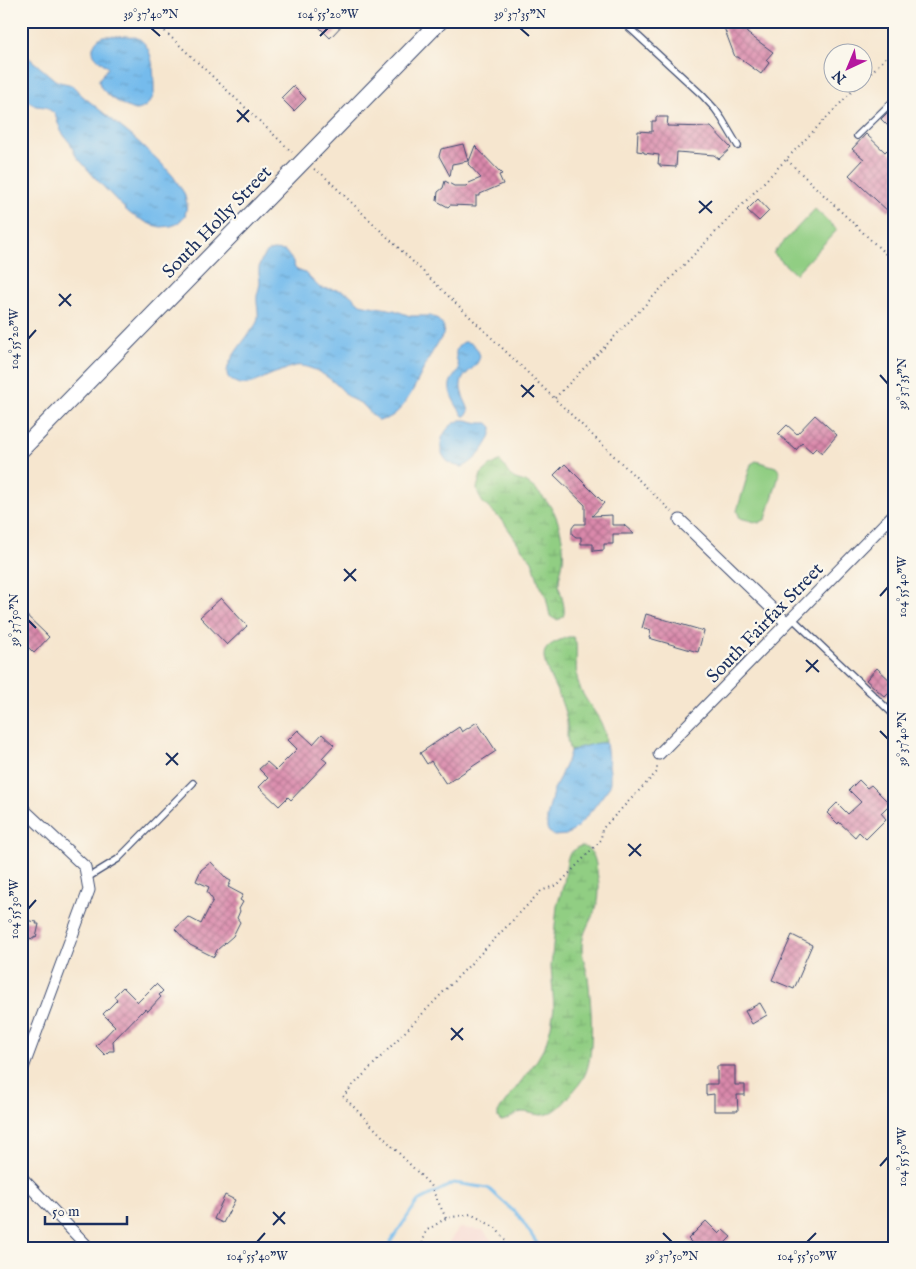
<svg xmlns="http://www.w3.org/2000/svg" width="916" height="1269" font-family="'IM FELL English',serif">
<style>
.built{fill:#f7d0cb}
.wetland{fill:url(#wetland-marsh);stroke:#567e70}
.pitch{fill:#91ce83;stroke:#567e70}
.water{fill:url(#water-ripples);stroke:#4875a5}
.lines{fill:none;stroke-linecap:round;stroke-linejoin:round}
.stream{stroke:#75bbec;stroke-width:3}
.building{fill:url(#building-cross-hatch)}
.lane-casing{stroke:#3c4a6f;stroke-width:8}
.street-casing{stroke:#3c4a6f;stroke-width:13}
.secondary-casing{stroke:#3c4a6f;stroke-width:18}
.path{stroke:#3c4a6f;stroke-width:2;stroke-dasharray:1 4;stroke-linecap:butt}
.lane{stroke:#fff;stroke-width:5.5}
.street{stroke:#fff;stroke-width:11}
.secondary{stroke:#fff;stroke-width:16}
.ticks{fill:none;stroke:#1b2f5e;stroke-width:2}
.labels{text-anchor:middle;stroke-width:4.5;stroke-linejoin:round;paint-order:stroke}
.street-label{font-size:19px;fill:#1b2f5e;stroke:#fbf7ec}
.neatline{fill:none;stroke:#1b2f5e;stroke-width:2}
.ticks-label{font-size:12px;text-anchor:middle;fill:#1b2f5e}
</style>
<defs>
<pattern id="wetland-marsh" width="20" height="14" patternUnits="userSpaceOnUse" patternTransform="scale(1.25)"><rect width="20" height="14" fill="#91ce83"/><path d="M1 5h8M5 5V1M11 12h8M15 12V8" fill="none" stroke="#7cb174"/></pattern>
<pattern id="water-ripples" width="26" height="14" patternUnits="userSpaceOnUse" patternTransform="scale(1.25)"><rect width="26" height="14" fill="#75bbec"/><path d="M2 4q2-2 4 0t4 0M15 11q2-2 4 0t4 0" fill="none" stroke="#5f98c2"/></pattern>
<pattern id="building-cross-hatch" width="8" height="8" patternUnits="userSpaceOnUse" patternTransform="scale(1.25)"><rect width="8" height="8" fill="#da89ab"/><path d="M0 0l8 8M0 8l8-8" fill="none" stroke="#b0708e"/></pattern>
</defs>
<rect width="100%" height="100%" fill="#fbf7ec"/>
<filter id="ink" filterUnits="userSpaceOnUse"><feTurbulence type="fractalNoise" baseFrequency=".02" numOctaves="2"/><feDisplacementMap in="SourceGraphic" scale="10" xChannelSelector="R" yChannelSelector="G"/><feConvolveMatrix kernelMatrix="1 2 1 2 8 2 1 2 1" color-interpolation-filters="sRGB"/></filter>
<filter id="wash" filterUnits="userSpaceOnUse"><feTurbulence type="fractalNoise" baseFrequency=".0096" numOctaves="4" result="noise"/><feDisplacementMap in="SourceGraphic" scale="20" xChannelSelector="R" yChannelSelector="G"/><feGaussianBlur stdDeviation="1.12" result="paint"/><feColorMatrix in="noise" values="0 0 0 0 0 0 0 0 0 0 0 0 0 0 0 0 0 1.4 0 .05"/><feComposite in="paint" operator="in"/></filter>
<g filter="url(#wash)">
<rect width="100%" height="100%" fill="#f6e6cf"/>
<path class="built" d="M459 1228 483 1230 498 1248H445Z"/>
<path class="wetland" d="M499 461C505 465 506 472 511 476 515 480 520 480 525 482 534 486 549 503 554 512 560 524 565 547 563 561 562 568 559 575 559 583 559 592 570 615 560 619 556 621 553 618 550 616L546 597 539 583 532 561 520 546 503 521 483 503 479 496 477 488 481 474 490 466Z
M568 637H573L576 643C577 655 575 670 578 682 585 706 605 716 606 743 593 743 582 747 570 752 569 747 567 742 567 737 567 730 568 724 566 717 565 711 562 704 560 698 556 688 540 661 545 651 549 643 561 640 568 637Z
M582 846C594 850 595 859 597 870 597 875 599 880 599 885 599 893 599 900 596 908 591 921 582 932 582 947 582 957 586 967 588 977 591 1001 595 1050 586 1072 583 1080 577 1087 571 1094 565 1102 558 1110 548 1114 538 1117 532 1112 522 1112 515 1113 509 1120 501 1121L498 1118V1112L537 1060 545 1046 551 1026 554 1008 551 966 557 906 564 883 567 861 569 854 578 847Z"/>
<path class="pitch" d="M815 209 837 230 795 274 773 253Z
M756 461 776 467 780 472 766 519 759 523 740 518 737 511 751 464Z"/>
<path class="water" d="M103 36C113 36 126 35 135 37 155 43 154 78 154 94 152 101 145 109 137 110 130 111 108 96 103 90 100 86 99 84 99 79L108 68C102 61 89 56 94 45 96 40 99 38 103 36Z
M21 51 55 80C67 86 70 80 79 93L133 137 159 161 173 176 184 193 187 204 185 216 177 224 171 226 161 227 152 225 132 215 126 210 97 180 76 156 70 143 66 138 61 131 55 114 46 107 36 106 21 98Z
M273 250 285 251 292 260 295 268 297 270 305 273 320 288 339 290 348 293 360 304 364 305 394 310 410 316H430L436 318 439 321 444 327 443 335C436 346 428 358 423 370 414 387 401 421 378 420 372 416 368 409 362 404 358 401 353 401 349 397 345 394 342 389 338 386 329 377 315 368 302 366 296 365 290 367 284 370 279 372 274 373 270 375 256 381 246 390 231 380 215 370 252 333 257 322 260 313 256 305 257 296 258 291 260 286 260 281 260 279 259 276 259 274 258 264 263 252 273 250Z
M464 342C473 342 477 347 480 356 477 371 459 372 461 389 462 398 468 404 469 412L465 416H463C458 407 448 395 450 384 451 379 456 374 459 369 457 358 451 349 464 342Z
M461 420H466L479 423H488L492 427C493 440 475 463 462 467 433 464 435 429 461 420Z
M598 743H606L610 772V786L592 810 580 824 573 831 566 835 554 836 549 832 547 829V818L553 792 567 761 570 752 578 748Z"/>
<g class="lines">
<path class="stream" d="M392 1248 391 1241 418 1201 454 1183 488 1188 519 1216 540 1248"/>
</g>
<g id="blocks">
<path class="building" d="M313 21H346L330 38Z
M731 21H742L747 33 773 52 766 60 769 63 761 74 738 57H735L723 25Z
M293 86 306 99 294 111 281 98Z
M890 110 895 114V133L881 119Z
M656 117H668L667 126 711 127 731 148 719 159 714 155 677 152 676 167 660 166V164H658L659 155 644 153V152L637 151 638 131 652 132V121H656Z
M866 134 885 152 887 150 895 157V205L889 212 849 175 864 159 852 149Z
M463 144 468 161 452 164 450 176 439 156 441 149Z
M475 146 502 174 499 175 503 184 480 194V196H476V206L450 205 448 207 437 201 438 192 443 188 445 181 454 186H466L469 183 481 178 468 164Z
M758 199 769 211 759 221 747 210Z
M815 415 837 435 822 453 816 448 812 452 802 443 796 450 778 434 787 425 797 434Z
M565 464 604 503 592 516 612 515V525H624L634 534H613V544H604V550L593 551V544H581V537H576L572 534V528L575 524H585V505L554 475Z
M221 598 247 626 227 645 200 617Z
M21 610 49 637 34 653 21 640Z
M646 614 704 631 698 652 649 638 651 631 642 628Z
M877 668 895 685V687L885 697 866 680Z
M477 722 496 751 446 784 431 761 427 764 420 753 459 727 462 732Z
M298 730 313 744 322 734 334 745 322 758 327 762 291 800 288 797 279 806 259 787 268 778 259 769 267 762 276 770 297 749 288 740Z
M859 780 867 788 871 785 890 804 881 813 886 819 866 839 859 832 855 837 839 822 838 824 827 813 837 803 848 814 861 802 849 790Z
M211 862 227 879 231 881 228 887 243 895 240 900 243 902 239 909 240 911 237 918 240 922 233 936 217 950 214 957 190 945 175 929 188 917 201 924 213 900 207 892 209 887 196 881 201 870Z
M24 920 37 922 36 924H39L36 938 34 937V939L21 937V921L23 922Z
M792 935 812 945 802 968H803L794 989 772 980Z
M156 984 163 991 159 995 161 997 148 1011 145 1009 141 1013V1012L113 1041 114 1051H109L105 1055 96 1046 115 1026 103 1014 117 1000 114 996 123 987 138 1002Z
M760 1003 767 1015 752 1024 745 1011Z
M717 1066H735V1085H745V1095H737L738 1111H714V1094L706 1095V1084H717Z
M225 1195 235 1200 223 1223 214 1219Z
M706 1221 719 1234 723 1230 731 1237 720 1248H697L688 1239Z"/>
</g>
</g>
<g filter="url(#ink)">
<use href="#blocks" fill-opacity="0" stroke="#3c4a6f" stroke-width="1"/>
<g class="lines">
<defs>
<path id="lane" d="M622 21 702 95 715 109 722 119 738 146
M857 136 895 99
M792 618 895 716
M87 878 118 859 193 783"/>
<path id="street" d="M680 520 787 623
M659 754 895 513
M21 807 85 867 89 890 21 1073
M21 1177 89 1248"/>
<path id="secondary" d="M21 450 440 21"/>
</defs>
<use href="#lane" class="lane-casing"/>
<use href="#street" class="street-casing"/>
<use href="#secondary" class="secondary-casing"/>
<path class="path" d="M154 21 292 152
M864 80 895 48
M787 160 895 263
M314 169 322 174 673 513
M555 398 861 82
M446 1218 430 1185 343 1096 541 891 559 884 601 840 602 829 657 772V765
M421 1248 426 1231 446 1218 471 1214 496 1228 510 1248"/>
<use href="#lane" class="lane"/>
<use href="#street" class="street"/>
<use href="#secondary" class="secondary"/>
</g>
</g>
<path class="ticks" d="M151 28 160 36M520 28 529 36M320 36 328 28M237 110 249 122M237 122 249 110M699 201 712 213M699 213 712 201M59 294 71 306M59 306 71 294M28 339 36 330M880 375 888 384M521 385 534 397M522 397 534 385M344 569 356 581M344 581 356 569M880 596 888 587M28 620 36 628M806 660 819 672M806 672 818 660M880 731 888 739M166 753 178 765M166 765 178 753M628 844 641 856M629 856 641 844M28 909 36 900M451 1028 463 1040M451 1040 463 1028M880 1166 888 1157M273 1212 285 1224M273 1225 285 1212M663 1233 672 1242M257 1242 265 1233M807 1242 816 1233"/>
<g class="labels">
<g class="street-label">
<text transform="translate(216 221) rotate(-46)" y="7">South Holly Street</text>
<text transform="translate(764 622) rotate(-46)" y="7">South Fairfax Street</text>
</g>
</g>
<rect width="916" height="1269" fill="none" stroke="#fbf7ec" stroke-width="55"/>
<g transform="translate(848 68) rotate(224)"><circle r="24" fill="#fbf7ec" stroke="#a1a7b3"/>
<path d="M0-4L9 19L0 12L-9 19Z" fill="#b5179e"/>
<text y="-8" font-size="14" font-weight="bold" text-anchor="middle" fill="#1b2f5e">N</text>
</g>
<path d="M45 1216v8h82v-8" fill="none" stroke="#1b2f5e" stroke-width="2.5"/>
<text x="52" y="1216" font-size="15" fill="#1b2f5e" stroke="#fbf7ec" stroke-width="4" paint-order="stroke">50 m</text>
<rect x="28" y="28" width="860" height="1214" class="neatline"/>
<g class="ticks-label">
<text x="151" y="18">39°37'40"N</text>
<text x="328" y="18">104°55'20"W</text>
<text x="520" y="18">39°37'35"N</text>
<text transform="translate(14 339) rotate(-90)" y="4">104°55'20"W</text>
<text transform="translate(902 384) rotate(-90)" y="4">39°37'35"N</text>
<text transform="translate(902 587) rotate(-90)" y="4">104°55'40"W</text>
<text transform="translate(14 620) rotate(-90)" y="4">39°37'50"N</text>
<text transform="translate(902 739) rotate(-90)" y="4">39°37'40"N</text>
<text transform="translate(14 909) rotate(-90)" y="4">104°55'30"W</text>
<text transform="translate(902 1157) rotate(-90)" y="4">104°55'50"W</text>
<text x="257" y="1260">104°55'40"W</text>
<text x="672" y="1260">39°37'50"N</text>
<text x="807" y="1260">104°55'50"W</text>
</g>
</svg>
